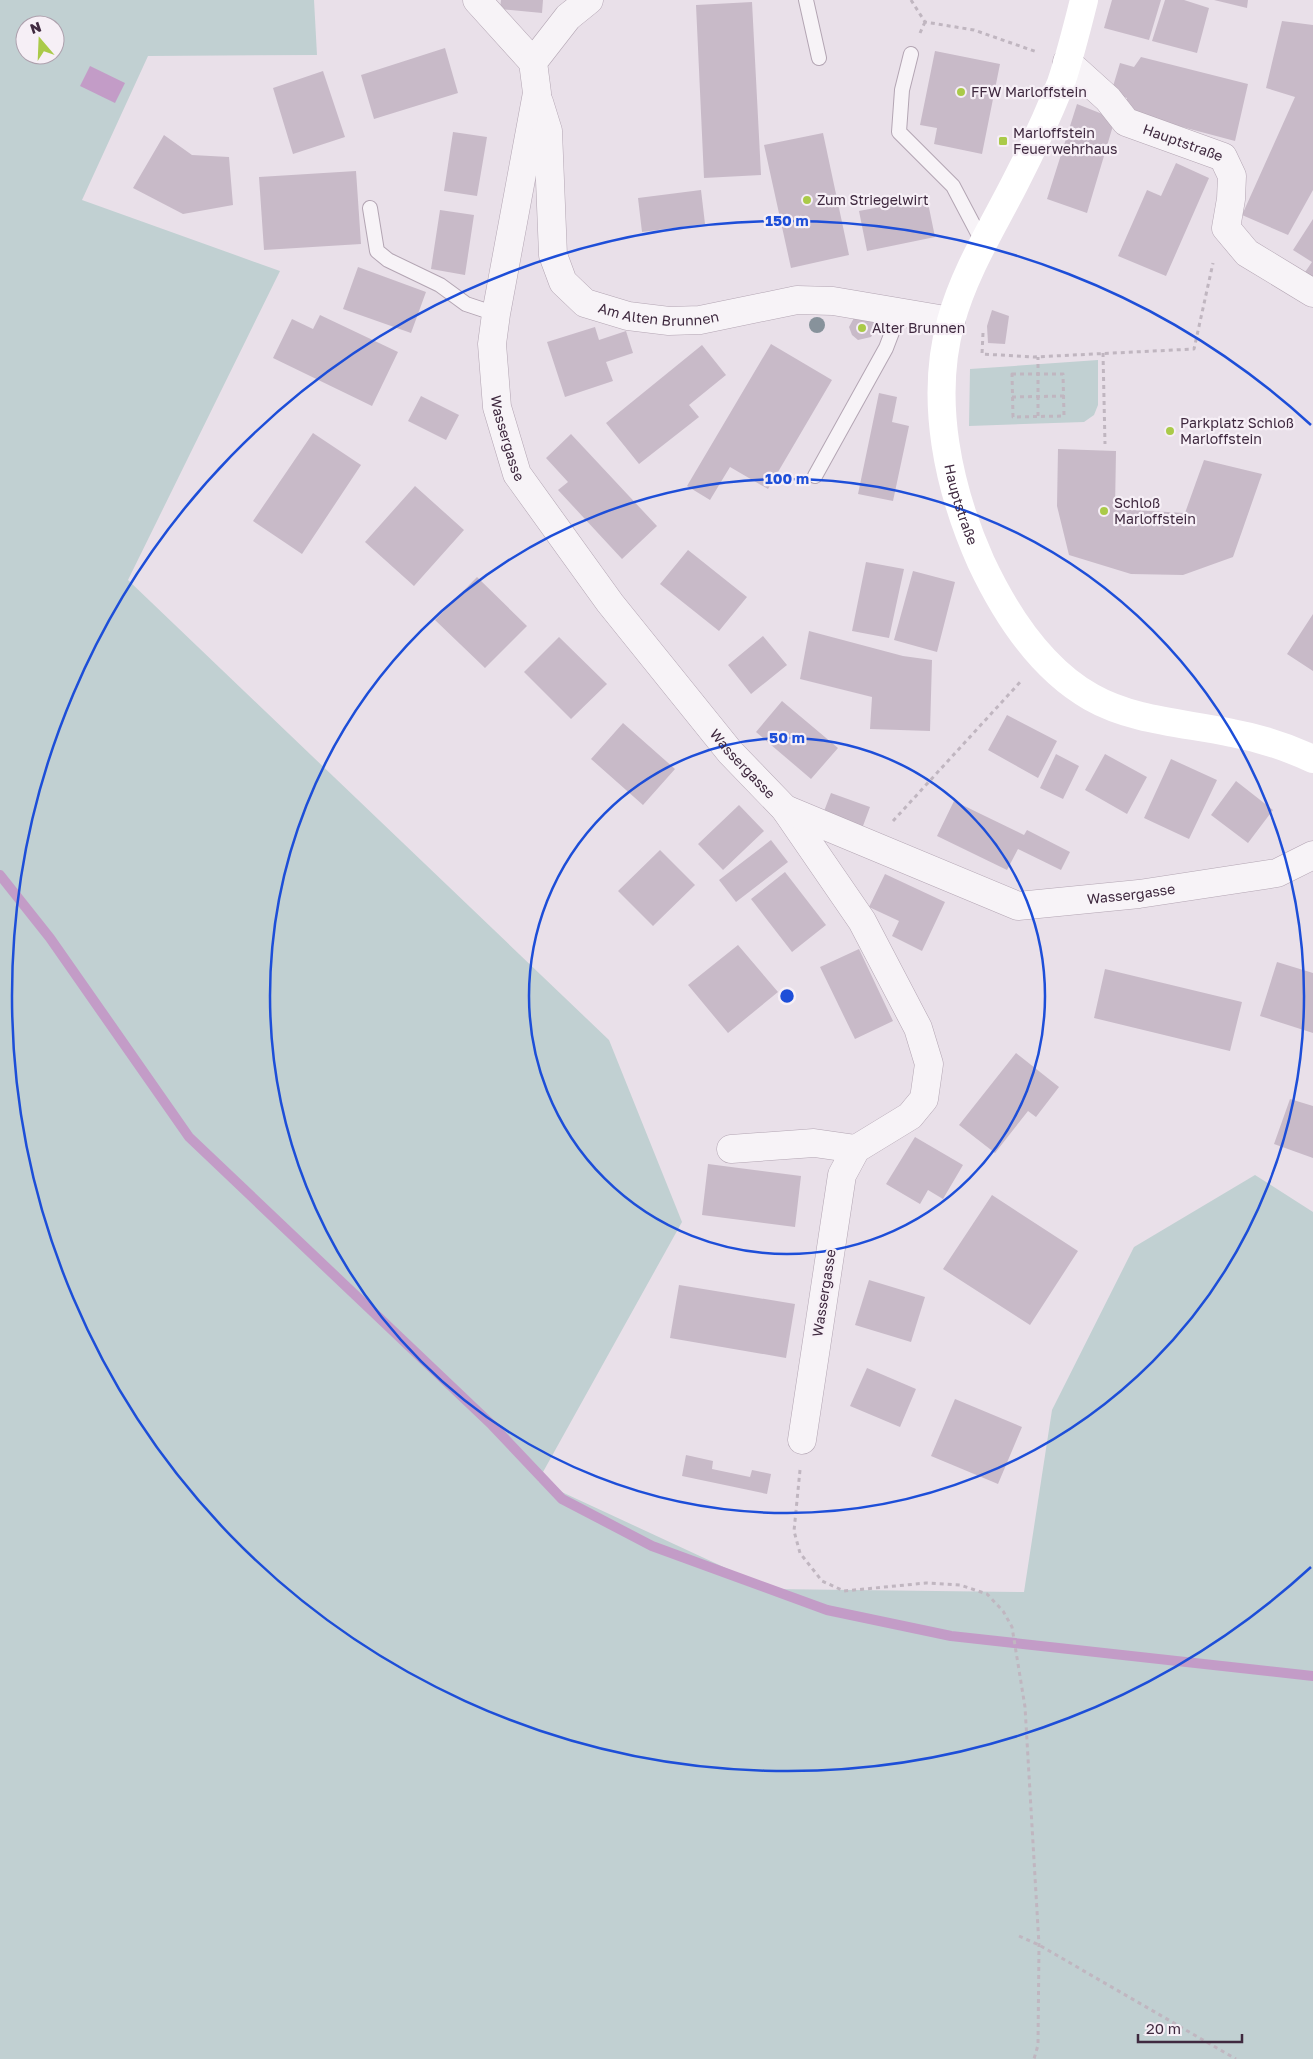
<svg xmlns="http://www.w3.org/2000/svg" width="1313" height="2059" font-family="'Golos Text',sans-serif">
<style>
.green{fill:#c1d0d2;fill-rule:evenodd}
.water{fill:#c39cc7}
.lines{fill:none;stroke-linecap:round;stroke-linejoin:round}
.stream{stroke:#c39cc7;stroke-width:10}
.building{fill:#c8bac8}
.lane-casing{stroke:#b3a5b3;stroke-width:16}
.street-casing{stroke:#b3a5b3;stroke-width:29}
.path{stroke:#c0b6c0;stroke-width:3;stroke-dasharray:4 4;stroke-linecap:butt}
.lane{stroke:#f7f3f7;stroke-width:14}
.street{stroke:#f7f3f7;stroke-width:28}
.secondary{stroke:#fff;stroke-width:28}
.tree{fill:#87929b}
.ring{fill:none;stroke:#1d4ed8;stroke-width:2.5}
.poi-dot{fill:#aaca49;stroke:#f6eff6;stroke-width:2}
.labels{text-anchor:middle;stroke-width:4.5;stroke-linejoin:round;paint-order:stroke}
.poi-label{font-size:14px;fill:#3f293f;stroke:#f6eff6;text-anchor:start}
.street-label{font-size:14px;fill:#3f293f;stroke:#f6eff6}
.centre{fill:#1d4ed8;stroke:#f6eff6;stroke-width:2.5}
.ring-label{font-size:15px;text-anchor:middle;font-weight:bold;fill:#1d4ed8;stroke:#f6eff6;stroke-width:4.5;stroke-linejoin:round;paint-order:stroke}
</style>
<rect width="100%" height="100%" fill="#e9e0e9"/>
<path class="green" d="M0 0H314L317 55 148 56 82 200 280 271 128 580 609 1040 682 1222 538 1481 771 1589 1024 1592 1052 1410 1134 1247 1255 1175 1313 1212V2059H0ZM25 25H55V55H25Z
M1098 360V405L1094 415 1084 422 969 426 970 369Z"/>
<path class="water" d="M90 66 125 83 115 103 80 86Z"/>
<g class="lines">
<path class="stream" d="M0 875 50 938 189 1137 492 1425 562 1499 652 1546 827 1610 951 1636 1313 1676"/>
</g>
<path class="building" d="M501 0H543L542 13 500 9Z
M1112 0H1161L1149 40 1104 28Z
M1165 0H1184L1209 8 1197 53 1152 41Z
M1214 0H1248L1247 8Z
M752 2 761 175 704 178 696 5Z
M1282 21 1313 25V190L1288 235 1242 215 1295 97 1266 88Z
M445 48 458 93 374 119 361 75Z
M935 51 1000 64 982 154 934 144 937 128 920 125Z
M1141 57 1248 84 1235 141 1126 112 1127 98 1111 93 1120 63 1134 67Z
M323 71 345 137 293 154 273 88Z
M1077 104 1115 119 1087 213 1047 199Z
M453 132 487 137 477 196 444 191Z
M823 133 849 255 791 268 764 145Z
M164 135 192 155 229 157 233 205 183 214 133 188Z
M1176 163 1209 178 1166 276 1118 256 1147 190 1161 196Z
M356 171 361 244 264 250 259 177Z
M701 190 705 224 642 232 638 198Z
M927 198 935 237 867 251 859 211Z
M440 210 474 215 465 275 431 269Z
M1313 219V282L1303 275 1312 262 1293 250Z
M358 267 426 292 411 333 343 309Z
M992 310 1009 316 1005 344 988 343 987 326Z
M320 315 398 352 372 406 273 358 292 319 313 329Z
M855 316 874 321 875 330 871 337 858 340 852 335 849 327Z
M595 327 599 340 626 331 633 353 606 362 613 381 565 397 547 342Z
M771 344 832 380 768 489 730 467 710 500 687 486Z
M702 345 726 375 689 405 699 417 639 464 606 423Z
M879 393 897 397 892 422 909 426 893 501 858 494Z
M421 396 459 415 446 440 408 421Z
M313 433 361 465 302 554 253 521Z
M571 434 657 526 622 559 558 490 568 482 546 458Z
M1058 449 1116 451 1115 509 1185 513 1204 460 1262 474 1233 557 1183 575 1131 574 1069 555 1057 506Z
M415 486 464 530 414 586 365 542Z
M688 550 747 597 719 631 660 584Z
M866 562 904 569 889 638 852 631Z
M913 571 955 582 937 652 894 640Z
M477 577 527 626 485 668 435 620Z
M1313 614V671L1287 654Z
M809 631 903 656 932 660 930 731 870 729 872 697 800 679Z
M763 636 787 665 751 694 728 665Z
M559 637 607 684 571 719 524 672Z
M782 701 838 748 811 779 756 732Z
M1007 715 1057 741 1038 778 988 750Z
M623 723 675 769 643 805 591 759Z
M1056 754 1079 766 1063 799 1040 788Z
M1105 754 1147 777 1127 814 1085 790Z
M1171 759 1217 780 1189 839 1144 818Z
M1236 781 1273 810 1248 843 1211 815Z
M831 793 870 807 860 834 821 819Z
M954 801 1024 835 1027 830 1070 852 1061 870 1018 849 1007 870 937 836Z
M739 805 764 831 723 870 698 844Z
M771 840 788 862 736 902 719 880Z
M660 850 695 885 653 926 618 891Z
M785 872 826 925 792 952 751 899Z
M885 874 945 902 922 951 892 936 899 921 869 907Z
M738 945 778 992 728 1033 688 985Z
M859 949 893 1021 855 1039 820 967Z
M1277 962 1313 973V1033L1260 1016Z
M1105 969 1242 1002 1230 1051 1094 1018Z
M1016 1053 1059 1087 1036 1117 1028 1111 995 1153 959 1125Z
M1290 1099 1313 1106V1158L1274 1144Z
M915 1137 963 1165 943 1199 928 1190 920 1204 886 1184Z
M708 1164 801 1176 795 1227 702 1215Z
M992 1195 1078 1251 1030 1325 943 1269Z
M869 1280 925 1297 911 1342 855 1325Z
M679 1285 795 1304 786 1358 670 1338Z
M867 1368 916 1389 900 1427 850 1406Z
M955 1399 1022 1427 998 1484 931 1456Z
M686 1455 713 1461 712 1469 750 1477 752 1470 771 1474 767 1494 682 1476Z"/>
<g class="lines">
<defs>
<path id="lane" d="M806 0 819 58
M911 54 902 90 899 132 953 186 983 243
M370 208 377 251 388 260 440 285 466 304 496 314
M815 476 886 348 899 314"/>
<g id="street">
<path d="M477 0 533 62"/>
<path id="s1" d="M589 0 568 17 533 62 537 93 496 314 492 344 497 407 517 474 610 603 730 752 785 809 862 921 918 1028 929 1064 924 1099 910 1116 856 1149 842 1175 802 1440"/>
<path id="s2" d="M1067 62 1108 99 1126 122 1223 157 1232 176 1231 199 1226 228 1247 253 1313 293"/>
<path id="s3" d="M539 102 548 131 553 255 563 282 585 303 628 316 669 321 700 320 797 300 833 301 951 321"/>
<path id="s4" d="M785 809 1018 906 1139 894 1277 873 1313 855"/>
<path d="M731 1149 814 1143 856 1149"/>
</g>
</defs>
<use href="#lane" class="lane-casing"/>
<use href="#street" class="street-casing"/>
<path class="path" d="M911 0 925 22 974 30 1037 52
M920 33 925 22
M983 333 982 354 1034 357 1194 349 1213 263
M1103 353 1105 444
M1012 374H1063L1064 416 1013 417Z
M1012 397 1064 396
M1038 416V357
M893 821 1022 680
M800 1470 794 1531 800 1553 822 1581 844 1591 926 1583 960 1585 987 1594 1003 1611 1012 1627 1025 1707 1039 1945 1038 2045 1034 2059
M1019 1936 1039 1945 1236 2059"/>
<use href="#lane" class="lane"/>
<use href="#street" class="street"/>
<path class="secondary" id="s5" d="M1084 0C1077 28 1070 56 1061 83 1048 115 1033 148 1017 179 994 225 965 270 951 321 929 400 948 488 981 562 1005 613 1040 668 1091 697 1133 721 1185 723 1232 733 1260 738 1287 747 1313 759"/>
</g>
<circle class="tree" cx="817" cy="325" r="8"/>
<g class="ring">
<circle cx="787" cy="996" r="258"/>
<circle cx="787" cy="996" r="517"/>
<path d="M1311 1567A775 775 0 1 1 1311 425"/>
</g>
<g class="poi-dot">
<circle cx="961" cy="92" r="5"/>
<rect x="998" y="136" width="10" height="10" rx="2.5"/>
<circle cx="807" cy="200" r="5"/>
<circle cx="862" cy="328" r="5"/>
<circle cx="1170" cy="431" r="5"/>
<circle cx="1104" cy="511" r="5"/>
</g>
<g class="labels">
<g class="poi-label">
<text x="971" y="97">FFW Marloffstein</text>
<text x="1013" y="138">Marloffstein<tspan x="1013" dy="16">Feuerwehrhaus</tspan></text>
<text x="817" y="205">Zum Striegelwirt</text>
<text x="872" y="333">Alter Brunnen</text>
<text x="1180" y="428">Parkplatz Schloß<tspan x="1180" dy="16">Marloffstein</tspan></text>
<text x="1114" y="508">Schloß<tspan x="1114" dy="16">Marloffstein</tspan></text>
</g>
<g class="street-label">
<text dy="5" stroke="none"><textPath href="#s2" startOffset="145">Hauptstraße</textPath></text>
<text dy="5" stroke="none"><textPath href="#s3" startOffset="289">Am Alten Brunnen</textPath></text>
<text dy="5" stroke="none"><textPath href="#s1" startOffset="466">Wassergasse</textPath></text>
<text dy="5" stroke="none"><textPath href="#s5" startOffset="535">Hauptstraße</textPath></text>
<text dy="5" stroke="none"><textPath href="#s1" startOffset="871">Wassergasse</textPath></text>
<text dy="5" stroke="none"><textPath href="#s4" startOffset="366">Wassergasse</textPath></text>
<text transform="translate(824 1293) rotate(-81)" y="5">Wassergasse</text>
</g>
</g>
<circle cx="787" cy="996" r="8" class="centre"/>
<g class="ring-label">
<text x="787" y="226">150 m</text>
<text x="787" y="484">100 m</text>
<text x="787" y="743">50 m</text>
</g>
<g transform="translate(40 40) rotate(341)"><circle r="24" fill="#f6eff6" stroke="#ada0ad"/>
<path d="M0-4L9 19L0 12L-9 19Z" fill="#aaca49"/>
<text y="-8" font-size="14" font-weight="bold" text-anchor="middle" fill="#3f293f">N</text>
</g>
<path d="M1138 2034v8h104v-8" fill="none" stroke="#3f293f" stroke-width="2.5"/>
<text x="1146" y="2034" font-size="15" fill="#3f293f" stroke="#f6eff6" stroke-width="4" paint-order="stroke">20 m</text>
</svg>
